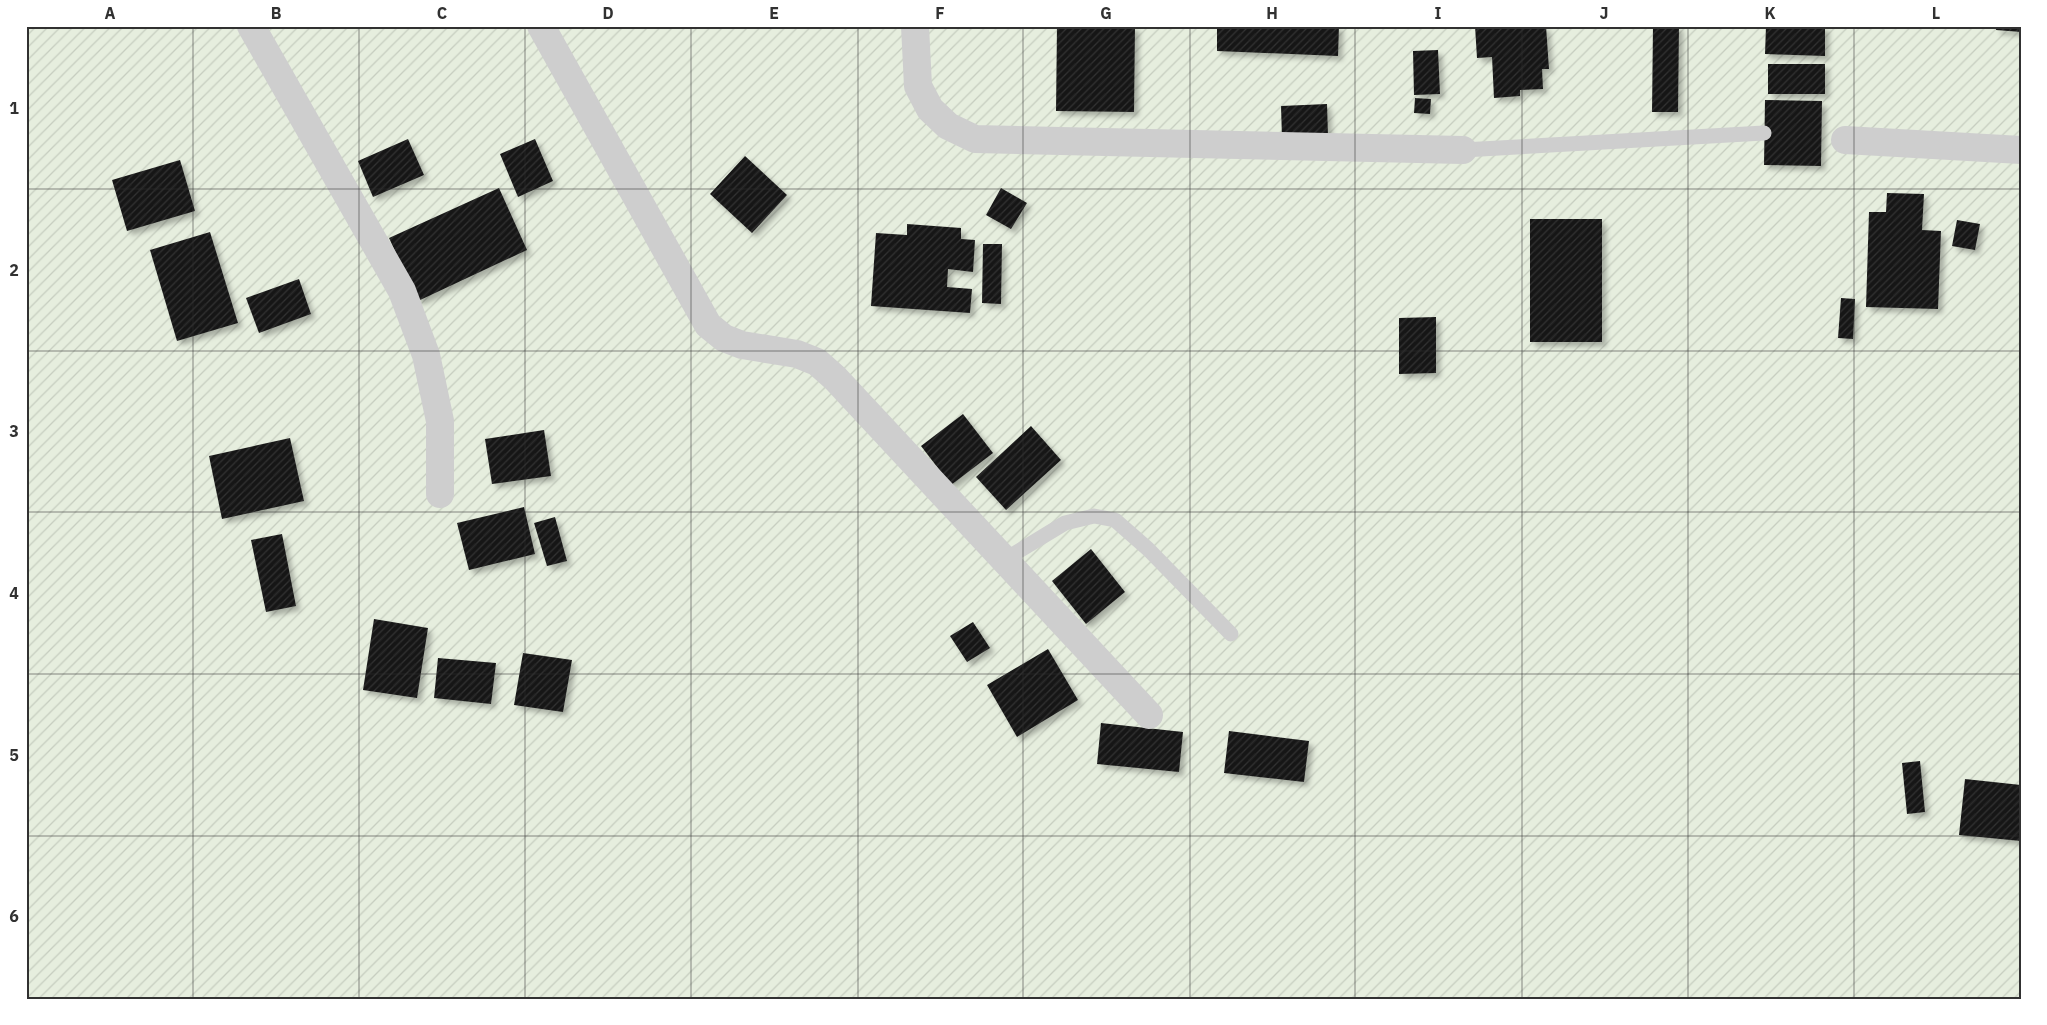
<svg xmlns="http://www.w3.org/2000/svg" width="2047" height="1025" font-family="'IBM Plex Sans',sans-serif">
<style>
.garden{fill:url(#garden-furrows)}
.building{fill:url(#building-hatch);filter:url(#shadow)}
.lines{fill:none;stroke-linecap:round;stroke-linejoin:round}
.service{stroke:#cecece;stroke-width:15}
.minor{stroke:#cecece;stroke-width:28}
.grid{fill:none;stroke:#313131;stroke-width:1;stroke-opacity:0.55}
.neatline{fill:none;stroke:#313131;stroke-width:2}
.grid-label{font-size:16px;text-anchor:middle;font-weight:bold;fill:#313131}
</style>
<defs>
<pattern id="garden-furrows" width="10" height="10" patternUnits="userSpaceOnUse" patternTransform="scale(1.25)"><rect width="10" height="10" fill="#e6eede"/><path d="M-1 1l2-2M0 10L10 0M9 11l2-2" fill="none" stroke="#c6cdbf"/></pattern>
<pattern id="building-hatch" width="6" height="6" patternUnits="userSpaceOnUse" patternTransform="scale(1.25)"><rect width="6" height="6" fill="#181818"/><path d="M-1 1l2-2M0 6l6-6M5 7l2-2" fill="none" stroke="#313131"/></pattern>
<filter id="shadow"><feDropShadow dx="4.5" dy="4.5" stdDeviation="2.5" flood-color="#0004"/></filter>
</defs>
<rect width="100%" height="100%" fill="#fff"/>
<path class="garden" d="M26 26H2021V999H26Z"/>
<path class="building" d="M1057 26H1135L1134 112 1056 111Z
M1217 26H1339L1338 56 1217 51Z
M1475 26H1546L1549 69H1542L1543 89 1520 90V96L1494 98 1492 57 1477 58Z
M1653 26H1679L1678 112H1652Z
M1766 26H1825V56L1765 54Z
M1996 26H2021V32L1996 30Z
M1438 50 1440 94 1414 95 1413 51Z
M1768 64H1825V94H1768Z
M1415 98 1431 99 1430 114 1414 113Z
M1765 100 1822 101 1821 166 1764 165Z
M1327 104 1328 136 1282 138 1281 106Z
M408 139 424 175 373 197 358 161Z
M535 139 553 181 518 197 500 154Z
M745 156 787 195 752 233 710 194Z
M180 160 195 211 127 231 112 180Z
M499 188 527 250 418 301 389 238Z
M1001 188 1027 203 1011 229 986 215Z
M1887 193 1924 194 1922 230 1941 231 1938 309 1866 307 1869 212H1886Z
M1530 219H1602V342H1530Z
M1957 220 1980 224 1975 250 1952 246Z
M907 224 961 228V239L975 240 973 272 948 269 947 287 972 289 970 313 871 306 876 233 907 235Z
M210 232 238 323 177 341 150 250Z
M983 244H1002L1001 304 982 303Z
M299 279 311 314 259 333 246 298Z
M1841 298 1855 299 1853 339 1838 338Z
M1436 317V373L1399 374V318Z
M963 414 993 453 951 485 921 446Z
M1031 426 1061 460 1006 510 976 477Z
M544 430 551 476 492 484 485 439Z
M290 438 304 501 222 519 209 456Z
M524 507 535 554 469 570 457 523Z
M555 517 567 561 547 566 534 523Z
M282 534 296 606 266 612 251 540Z
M1091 549 1125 592 1086 624 1052 581Z
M374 619 428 628 417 698 363 690Z
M973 622 990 648 967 662 950 636Z
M1048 649 1078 700 1017 737 987 685Z
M523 653 572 660 563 712 514 705Z
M438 658 496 663 491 704 434 698Z
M1101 723 1183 732 1179 772 1097 764Z
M1229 731 1309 741 1304 782 1224 773Z
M1920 761 1925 812 1907 814 1902 763Z
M1965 779 2021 785V841L1959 835Z"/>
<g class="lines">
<path class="service" d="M1463 150 1764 133
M1004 560 1065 523 1094 516 1115 520 1148 549 1231 634"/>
<path class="minor" d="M251 26 402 291 426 355 440 421V494
M541 26 708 325 724 338 742 345 797 354 817 362 835 378 1149 715
M915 26 918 86 930 109 948 126 975 139 1463 150
M1845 140 2021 150"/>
</g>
<path class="grid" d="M193 26V999M359 26V999M525 26V999M691 26V999M858 26V999M1023 26V999M1190 26V999M1355 26V999M1522 26V999M1688 26V999M1854 26V999M26 189H2021M26 351H2021M26 512H2021M26 674H2021M26 836H2021"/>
<rect width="2047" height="1025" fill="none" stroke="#ffffff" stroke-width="55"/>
<rect x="28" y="28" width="1992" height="970" class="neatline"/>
<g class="grid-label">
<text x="110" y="19">A</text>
<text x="276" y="19">B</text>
<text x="442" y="19">C</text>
<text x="608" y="19">D</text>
<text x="774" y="19">E</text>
<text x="940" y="19">F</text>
<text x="1106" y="19">G</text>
<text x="1272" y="19">H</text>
<text x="1438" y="19">I</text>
<text x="1604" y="19">J</text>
<text x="1770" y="19">K</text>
<text x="1936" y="19">L</text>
<text x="14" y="114">1</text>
<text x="14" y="276">2</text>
<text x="14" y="437">3</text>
<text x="14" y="599">4</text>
<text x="14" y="761">5</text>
<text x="14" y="922">6</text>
</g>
</svg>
